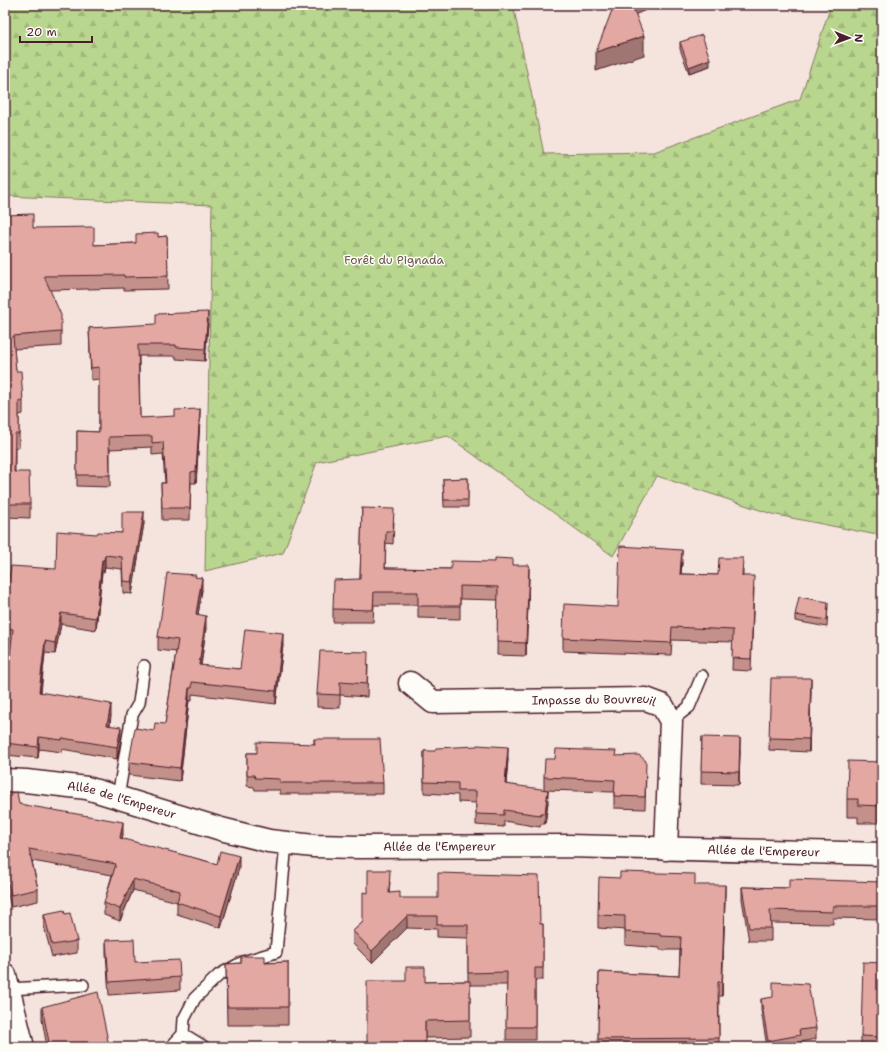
<svg xmlns="http://www.w3.org/2000/svg" width="887" height="1052" font-family="'Shantell Sans',sans-serif">
<style>
.forest{fill:url(#forest-firs);stroke:#827a5d}
.lines{fill:none;stroke-linecap:round;stroke-linejoin:round}
.lane-casing{stroke:#4a1f2b;stroke-width:14}
.street-casing{stroke:#4a1f2b;stroke-width:25}
.secondary-casing{stroke:#4a1f2b;stroke-width:25}
.lane{stroke:#fdfcf7;stroke-width:11}
.street{stroke:#fdfcf7;stroke-width:22}
.secondary{stroke:#fdfcf7;stroke-width:22}
.wall{fill:#c3908a;stroke:#4a1f2b}
.shaded-wall{fill:#9f7671;stroke:#4a1f2b}
.building{fill:#e3a8a1;stroke:#4a1f2b}
.labels{text-anchor:middle;stroke-width:3;stroke-linejoin:round;paint-order:stroke}
.park-label{font-size:12px;fill:#6b5649;stroke:#fdfcf7}
.street-label{font-size:12px;fill:#4a1f2b;stroke:#fdfcf7}
</style>
<defs>
<pattern id="forest-firs" width="22" height="20" patternUnits="userSpaceOnUse"><rect width="22" height="20" fill="#b9d68f"/><path d="M5 1l3.5 6h-7zM16 11l3.5 6h-7z" fill="#a1b77c"/></pattern>
</defs>
<rect width="100%" height="100%" fill="#f5e3dd"/>
<filter id="ink" filterUnits="userSpaceOnUse"><feTurbulence type="fractalNoise" baseFrequency=".025" numOctaves="2"/><feDisplacementMap in="SourceGraphic" scale="8" xChannelSelector="R" yChannelSelector="G"/><feConvolveMatrix kernelMatrix="1 2 1 2 8 2 1 2 1" color-interpolation-filters="sRGB"/></filter>
<g filter="url(#ink)">
<path class="forest" d="M5 5H513L544 154 654 152 800 99 831 5H882V536L772 514 657 476 613 556 448 436 317 462 283 553 205 571 212 205 5 196Z"/>
<g class="lines">
<defs>
<path id="lane" d="M671 721 689 707 702 676
M118 797 132 715 139 703 144 666
M8 989 83 985
M5 1040 20 1036
M171 1047 183 1034
M204 1047 183 1034 184 1019 195 998 219 975 243 962 276 952 286 843"/>
<g id="street">
<path id="s1" d="M410 683 433 702 646 699 662 705 671 721 666 849"/>
<path d="M5 975 23 1047"/>
</g>
<g id="secondary">
<path id="s2" d="M5 780 26 781 87 788 221 829 269 841 314 846 358 847 568 846 882 854"/>
</g>
</defs>
<use href="#lane" class="lane-casing"/>
<use href="#street" class="street-casing"/>
<use href="#secondary" class="secondary-casing"/>
<use href="#lane" class="lane"/>
<use href="#street" class="street"/>
<use href="#secondary" class="secondary"/>
</g>
<path class="wall" d="M680 42 710 66 689 73 680 49Z
M5 215 33 228 94 245 136 243 158 237 167 236 168 289 124 290V288L50 290 61 332V346L14 349 16 371 23 401V414L19 415V447L15 448V472L30 504V518L5 517Z
M208 324 205 361 176 359V356H139L140 418 200 421 196 483H191L190 520H162L161 483H165L163 454 152 455V447L110 449V487L77 486V431L99 432V379L91 380 89 328Z
M468 478V507H444L443 479Z
M362 508 394 522 393 544 386 543 385 568 451 569 513 565 529 577 526 656 497 655 498 600 460 599V619L418 618V605H374L373 622H333V609L360 579Z
M144 523 132 594 123 593 122 569 105 567 104 572H102L96 630 61 624 55 654 45 653 41 693 111 715 110 726 121 739 117 759 62 749V752L39 749 38 758 5 755V691L6 692 12 641 5 640V592H7L56 569 97 534 122 533Z
M682 562 681 574 718 575 743 570V576L754 588 751 671 732 670 733 642 672 640 671 655 563 651V638L618 607Z
M196 577 202 590 198 614 206 628 201 666 240 669 283 645 276 704 192 694V701L189 700 180 781 129 775V762L154 731 165 724 176 652 158 650V637Z
M828 602 827 627 795 621V615Z
M368 665 367 697 340 695V708L317 707V694Z
M811 691 809 752 769 750V738Z
M702 737 740 751 739 785 701 784Z
M314 739 383 783V794H280V790H255L254 787 247 786V753H257L314 744Z
M424 751 508 759 506 784 548 802 545 824H541L540 827 504 821V827L476 825V803L458 802V795L424 793Z
M616 756 646 773 645 809 614 808V792L544 790V777L555 759Z
M882 762V823H858V817H847V799Z
M5 794 19 804 123 834 122 839 217 864 239 868 221 928 177 914V902L133 890 120 921 104 915V903L112 875 32 861 38 889V901L11 907 5 882Z
M390 882 389 893 400 898 540 924H543V980H535V1040H506L507 985H470V1037L425 1038V982L468 981V938L437 937V929L407 928 372 963 353 944V931L363 922 368 893Z
M882 882V919L833 918V924L771 923V941H749L742 899V887L789 888Z
M695 885 725 899 722 996H719V1047H598L599 972 679 976 680 950H660V948L625 945V930L598 928V915Z
M44 914H65L77 941V953L52 957 44 926Z
M106 940 135 962 180 977V990L109 995 106 953Z
M241 956 265 963 288 962V1025H227L226 964 241 963Z
M882 963V1047L861 1046V1036Z
M761 999 816 1028V1039L800 1042V1047H767L761 1010Z
M42 1007 109 1047H47L42 1019Z"/>
<path class="shaded-wall" d="M630 5H657L630 17Z
M644 36V55L596 71V52Z
M710 59V66L689 73V67Z
M208 312V324L205 361V349Z
M200 409V421L196 483V471Z
M144 512V523L132 594V582Z
M682 550V562L680 586V574Z
M105 555V567L104 572V560Z
M102 560V572L96 630V618Z
M529 565V577L526 656V643Z
M202 578V590L196 627V614Z
M61 613V624L55 654V643Z
M206 616V628L199 678V665Z
M283 633V645L276 704V691Z
M45 641V653L39 704V692Z
M811 678V691L809 752V739Z
M189 688V700L180 781V768Z
M111 704V715L107 737V725Z
M121 727V739L117 759V747Z
M39 737V749L38 758V747Z
M740 738V751L739 785V772Z
M508 747V759L505 796V784Z
M548 790V802L545 824V813Z
M123 822V834L120 850V838Z
M239 856V868L221 928V916Z
M133 879V890L120 921V909Z
M725 885V899L722 996V982Z
M407 916V928L372 963V951Z"/>
<path class="building" d="M614 5H632L644 36 596 52Z
M702 35 710 59 689 67 680 42Z
M33 214V228L94 227V245L136 243V234L158 233V237L167 236 168 276 124 277V275L44 276 61 315V332L13 336 16 371H21L23 401H19V434H15L14 472H29L30 504H5V215Z
M208 312 205 349 176 347V345H138L140 418 175 416V410L200 409 196 471 191 472 190 508H162L161 483H166L163 442 152 443V436L109 437 110 475H77V431L99 432V367L91 368 89 328 156 324V314Z
M468 478V500H444L443 479Z
M362 508 394 509 393 531H386L385 568 451 569V561L495 562V558L513 559V565H529L526 643 497 642 498 587 460 586V606H418V592H374L373 610 333 609 334 580 360 579Z
M122 512H144L132 582 123 581 122 557 105 555 104 560H102L96 618 61 613 55 643 45 641 39 692 111 704 107 725 121 727 117 747 62 738V740L39 737 38 747 5 743V691L6 692 13 629 5 628V592H7L11 566 56 569 57 531 97 534 98 532 122 533Z
M620 546 682 550 680 574 718 575 719 558H743L742 576H754L751 659 732 658 733 630 672 627 671 643 563 638 564 604 618 607Z
M167 573 196 575 195 577 202 578 196 614 206 616 199 665 240 669 245 629 283 633 276 691 192 682V688H189L180 768 129 762 135 728 154 731 155 723 165 724 178 640 158 637Z
M799 597 828 602 827 620 795 615Z
M320 651 368 652 367 684 340 682V695L317 694Z
M771 678H811L809 739 769 738Z
M702 737 740 738 739 772 701 771Z
M314 739H380L383 783H280V779L255 778 254 775H247V753H257V742L315 744Z
M477 745 508 747 505 784 548 790 545 813H541L540 815 504 810V815L476 814V791H458V783L424 782V751H435L436 748 477 746Z
M556 749 616 751 615 756 639 755 646 761 645 797 614 796 615 780 544 777 545 759H555Z
M848 761 882 762V806L858 805V799H847Z
M17 792 19 804 123 822 120 838 217 864 220 851 239 856 221 916 177 902 180 891 133 879 120 909 104 903 116 864 29 849 38 889 11 895 5 871V794Z
M368 870H390L389 893 400 892V898H438V873L539 876 540 924H543V968H535V1027H506L507 972 468 973V925H437V916H407L372 951 353 931 363 922V892L368 893Z
M620 872 695 874V885H725L722 982H718L719 1038 598 1039 599 972 679 976 681 937 660 936V934L625 932V916L598 915 599 877 620 878Z
M789 879 882 882V906H833V912L770 910 771 928H749L742 887 789 888Z
M64 910 65 914 70 913 77 941 52 945 44 914Z
M134 939 135 962 179 960 180 977 109 982 106 940Z
M241 956H265V963L288 962V1007H227L226 964 241 963Z
M863 962 882 963V1037L861 1036Z
M406 967H425V982L470 981V1020L425 1021V1047H367V981H406Z
M773 982 808 984 816 1028 799 1030 800 1035 768 1041 761 999 773 997Z
M98 992 109 1046 105 1047H50L42 1007Z"/>
</g>
<g class="labels">
<g class="park-label">
<text x="394" y="264">Forêt du Pignada</text>
</g>
<g class="street-label">
<text dy="4" stroke="none"><textPath href="#s1" startOffset="191">Impasse du Bouvreuil</textPath></text>
<text dy="4" stroke="none"><textPath href="#s2" startOffset="119">Allée de l'Empereur</textPath></text>
<text dy="4" stroke="none"><textPath href="#s2" startOffset="443">Allée de l'Empereur</textPath></text>
<text dy="4" stroke="none"><textPath href="#s2" startOffset="767">Allée de l'Empereur</textPath></text>
</g>
</g>
<rect width="887" height="1052" fill="none" stroke="#fdfcf7" stroke-width="20"/>
<rect x="10" y="10" width="867" height="1032" fill="none" stroke="#4a1f2b" stroke-width="1.5" filter="url(#ink)"/>
<g transform="translate(849 38) rotate(91)" stroke="#fdfcf7" stroke-width="3" paint-order="stroke">
<path d="M0-3L7 15L0 10L-7 15Z" fill="#4a1f2b"/>
<text y="-6" font-size="11" font-weight="bold" text-anchor="middle" fill="#4a1f2b">N</text>
</g>
<path d="M20 36v6h72v-6" fill="none" stroke="#4a1f2b" stroke-width="2"/>
<text x="26" y="36" font-size="12" fill="#4a1f2b" stroke="#fdfcf7" stroke-width="3" paint-order="stroke">20 m</text>
</svg>
